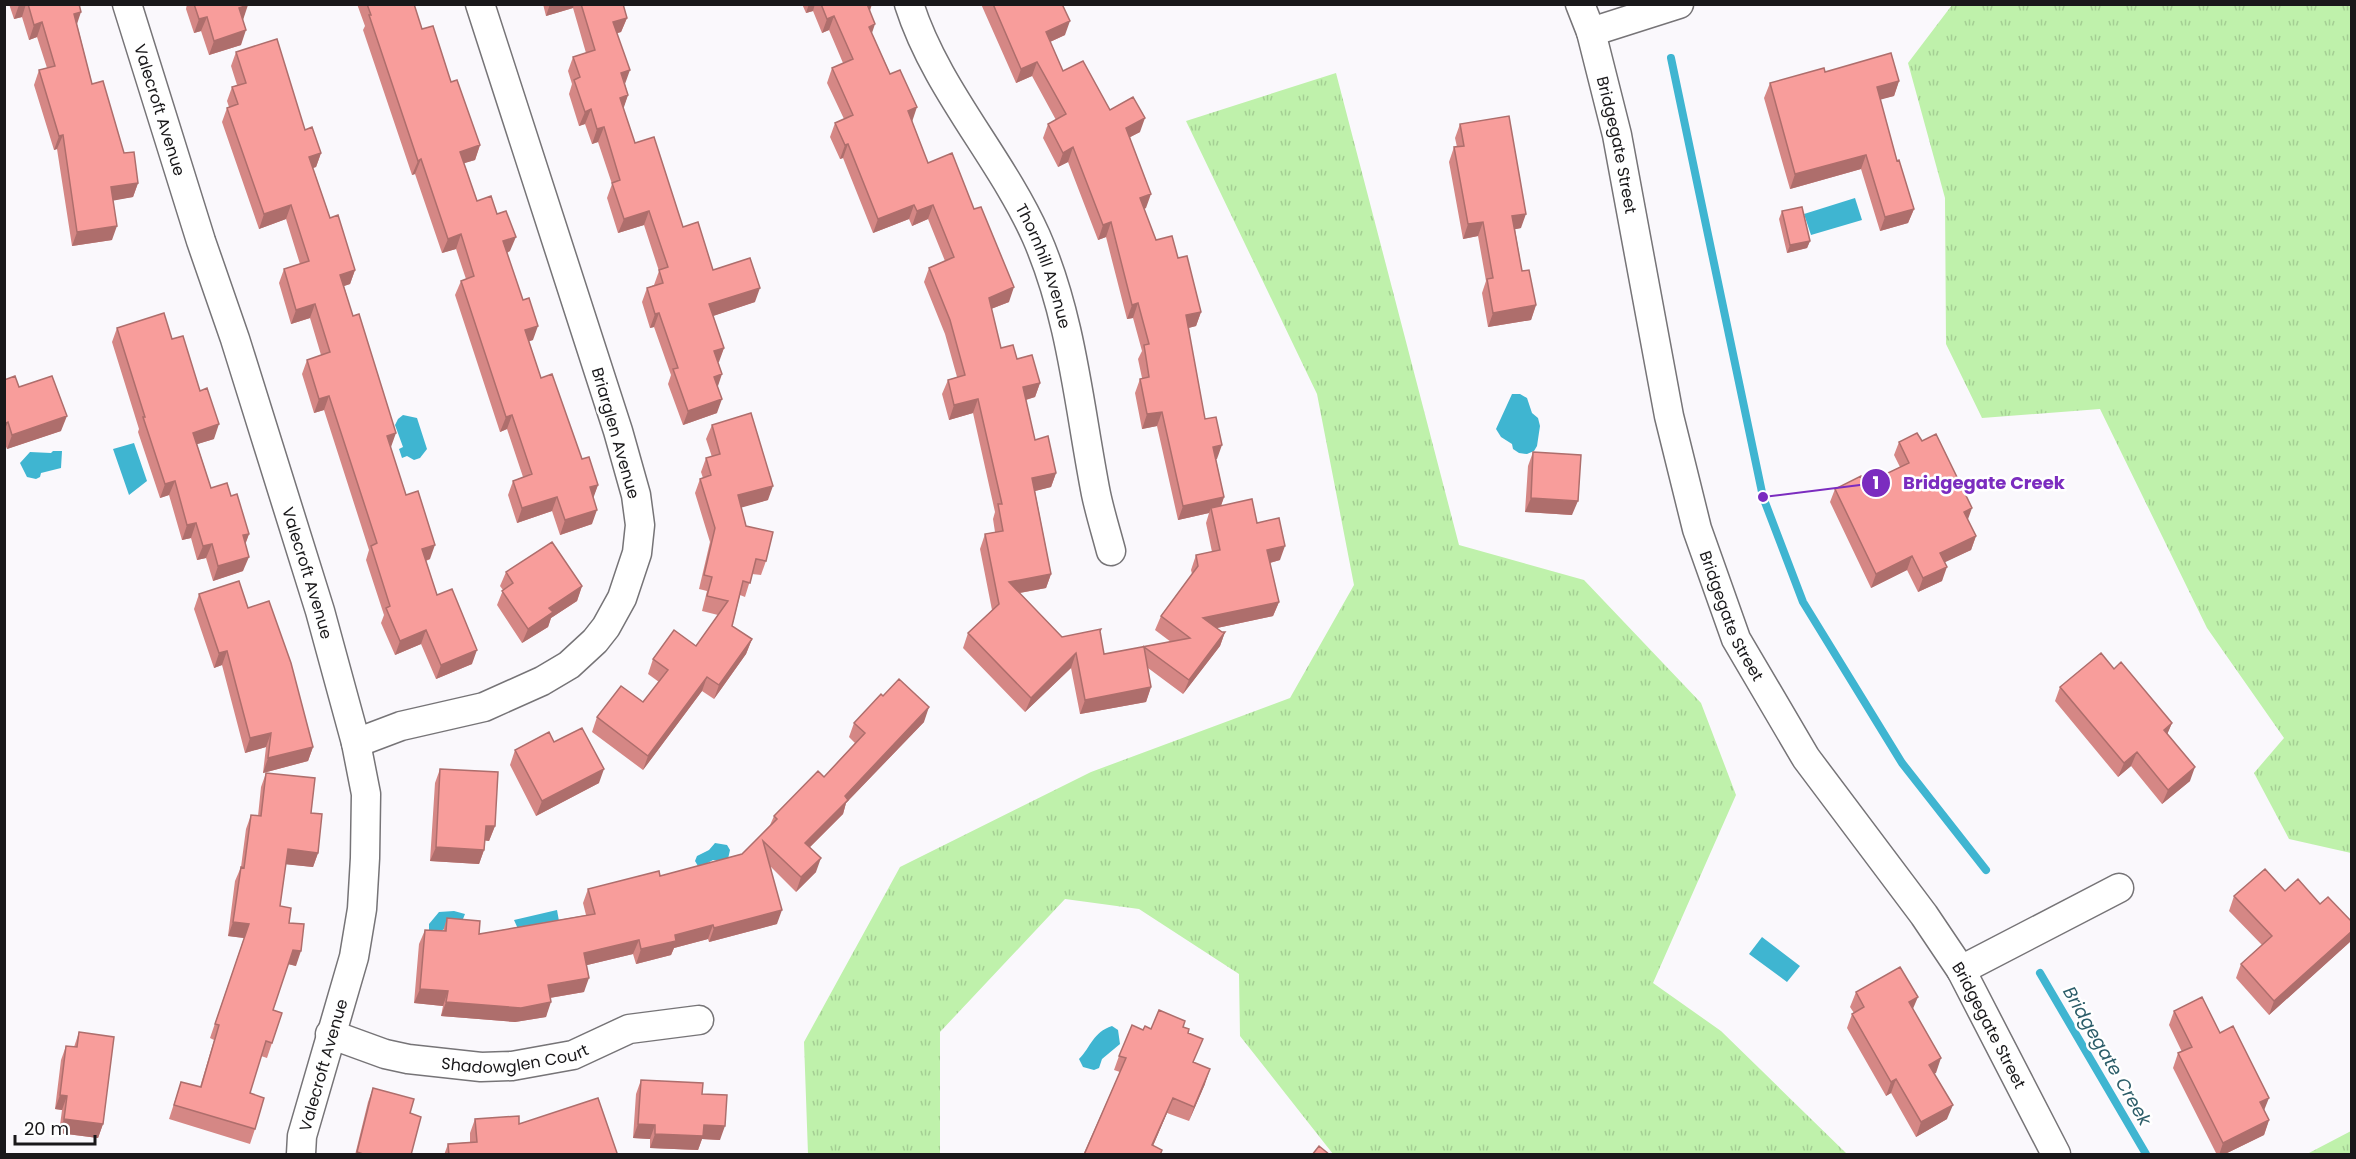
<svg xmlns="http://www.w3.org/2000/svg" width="2356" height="1159" font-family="Poppins,sans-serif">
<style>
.grass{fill:url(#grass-tufts)}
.water{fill:#3fb5d1}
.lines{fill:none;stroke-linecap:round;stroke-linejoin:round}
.stream{stroke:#3fb5d1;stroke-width:8}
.street-casing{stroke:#767477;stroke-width:31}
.street{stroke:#fff;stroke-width:28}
.wall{fill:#d58785}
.shaded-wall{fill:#ae6e6c}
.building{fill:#f89d9b;stroke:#ae6e6c;stroke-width:1.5}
.labels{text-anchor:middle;stroke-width:5;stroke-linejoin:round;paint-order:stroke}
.street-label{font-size:16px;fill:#19181a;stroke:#fff}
.water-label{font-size:18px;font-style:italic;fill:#2c5d69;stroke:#fff}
.leader{fill:none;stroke:#7b2cbf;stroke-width:2}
.callout-dot{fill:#7b2cbf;stroke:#fff;stroke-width:2}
.mark-label{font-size:18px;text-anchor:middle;font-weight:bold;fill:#fff}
.callout-label{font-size:18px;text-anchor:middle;font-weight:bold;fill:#7b2cbf;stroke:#fff;stroke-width:5;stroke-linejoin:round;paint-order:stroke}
</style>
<defs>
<pattern id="grass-tufts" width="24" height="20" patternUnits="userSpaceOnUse" patternTransform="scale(1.5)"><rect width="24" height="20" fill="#bff1ab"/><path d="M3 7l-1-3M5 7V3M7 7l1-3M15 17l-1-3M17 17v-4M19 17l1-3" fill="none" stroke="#a4ce93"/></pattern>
</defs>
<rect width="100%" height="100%" fill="#faf8fc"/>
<path class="grass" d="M1952 5H2351V853L2289 839 2254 773 2284 738 2207 628 2100 409 1982 418 1946 344 1945 198 1908 63Z
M1336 73 1459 545 1584 580 1701 703 1736 795 1653 983 1721 1031 1847 1154H1333L1240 1036 1239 974 1139 909 1065 899 940 1032V1154H808L804 1042 900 867 1091 772 1290 698 1354 585 1317 394 1186 121Z
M2351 1131V1154H2307Z"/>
<path class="water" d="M1855 198 1862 220 1811 235 1804 214Z
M1512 394H1520L1527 398 1532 413 1538 418 1540 426 1537 446 1534 451 1527 454 1519 453 1513 449 1512 444 1501 437 1496 429Z
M403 415 417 418 427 449 420 458 414 460 407 456 402 458 399 449 403 447 395 425 398 419Z
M134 443 147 481 129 495 113 449Z
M53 451H62L61 468 41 473 40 477 36 479 27 477 20 463 30 452 51 453Z
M715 843 727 845 730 850 728 859 720 861 713 860 702 866H698L695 861 697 856 709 850Z
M557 910 559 921 519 931 514 920Z
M454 911 465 914 463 919 465 922 445 928 439 933 429 932V924L439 912Z
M1762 937 1800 966 1787 982 1749 954Z
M1112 1026 1118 1030 1120 1044 1102 1059 1099 1068 1094 1070 1083 1067 1079 1059C1091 1047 1093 1032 1112 1026Z"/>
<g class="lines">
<path class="stream" d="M1671 58 1763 497 1803 602 1902 763 1986 870
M2040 973 2146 1154"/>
<defs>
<g id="street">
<path id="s1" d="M127 4 201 241 235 339 320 611 356 743 366 794 365 858 362 909 354 957 302 1136 301 1154"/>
<path id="s2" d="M909 4C936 89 1000 156 1036 236 1072 318 1079 407 1096 494 1100 513 1106 532 1111 551"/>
<path id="s3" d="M1580 4 1591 32 1617 135 1669 416 1697 529 1736 639 1806 758 1924 915 1961 970 2056 1154"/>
<path d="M1591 32 1679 4"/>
<path d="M356 743 401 726 484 707 542 681 569 665 595 641 606 627 622 598 637 553 640 525 636 495 618 431 480 4"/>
<path d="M1961 970 2119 888"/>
<path id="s4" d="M330 1034 385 1054 408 1059 481 1067 512 1066 573 1055 629 1029 699 1020"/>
</g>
</defs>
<use href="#street" class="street-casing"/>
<use href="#street" class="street"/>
</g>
<path class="wall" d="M9 4H79L77 24 92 84 138 183 133 197 113 200 112 240 72 246 57 149 54 150 34 85 39 70 47 68 37 37 29 40 22 17 14 19Z
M187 4H247L243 19 241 45 209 55 201 31 194 33 186 9Z
M357 4H414L422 29 451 82 480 145 475 160 464 163 477 201 510 251 507 253 533 340 529 341 541 378 582 459 598 485 593 497 592 524 560 535 552 511 517 523 508 495 513 481 523 477 507 429 500 432 455 295 461 281 466 279 456 249 442 253 415 174 412 175 363 30 365 26Z
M543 4H623L627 18 621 32 617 33 625 84 628 95 623 108 635 143 683 227 713 270 755 302 713 316 724 348 718 362 717 413 683 425 668 384 671 375 654 327 650 328 642 302 647 288 654 285 659 271 644 225 618 233 607 198 612 184 598 142 592 144 585 124 579 126 569 94 572 84 568 71 573 57 586 53 573 8 546 16Z
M802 4H872L870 11 872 34 912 121 928 163 1009 302 991 309 1001 348 1017 359 1040 383 1035 397 1026 400 1035 440 1056 473 1051 487 1035 491 1051 574 1046 588 1020 593 1062 637 1100 633 1104 654 1171 642 1155 630 1161 616 1192 574 1191 570 1196 555 1212 552 1206 523 1209 513 1178 520 1157 426 1142 429 1135 393 1140 379 1142 378 1138 359 1142 351 1133 318 1127 319 1106 237 1098 240 1068 162 1058 167 1043 138 1048 124 1056 120 1032 76 1016 83 981 4H1062L1065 35 1050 42 1063 71 1110 110 1140 132 1130 137 1146 208 1144 209 1156 240 1178 258 1201 312 1196 326 1188 328 1205 419 1217 459H1216L1224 497 1221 506 1257 523 1280 560 1270 563 1279 602 1273 616 1217 628 1222 632H1225L1220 646 1183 694 1148 668 1151 687 1146 702 1080 714 1071 668 1025 712 963 648 968 633 992 610 980 549 985 534 995 532 993 519 995 512 973 413 949 420 942 394 948 380 957 377 945 334 924 282 929 268 945 261 928 219 912 226 909 219 873 233 843 158 840 159 830 137 835 123 844 119 827 83 832 68 843 63 829 30 822 33 813 11 806 13Z
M236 52 305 130 321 153 316 167 313 168 330 218 355 270 350 284 344 286 390 447 406 495 430 559 426 561 437 595 472 664 436 679 421 644 395 655 381 623 384 615 366 560 369 550 324 410 314 413 302 374 307 360 321 355 310 318 291 324 279 283 284 269 300 264 286 219 259 229 222 122 227 108 229 107 227 101 232 87 237 85 231 66Z
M1825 72 1899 81 1894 96 1880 99 1897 161 1914 209 1908 223 1880 231 1861 169 1790 189 1764 98 1770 83Z
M1460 124 1521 228 1515 229 1522 271 1536 305 1531 320 1488 327 1482 293 1486 281 1478 236 1463 239 1449 162 1454 147H1457L1455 138Z
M1782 211 1810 241 1807 248 1787 253 1779 219Z
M117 328 172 339 214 439 197 444 211 488 231 496 249 534 245 544 243 571 213 581 206 558 197 560 191 538 182 540 169 495 160 498 138 432 139 429 112 342Z
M4 380 19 387 61 431 7 449 4 442Z
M712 425 768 500 741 507 746 526 766 561 761 575 752 574 745 597 740 595 732 626 752 639 746 654 714 699 702 691 643 770 592 732 597 717 643 702 659 682 648 674 653 659 696 646 718 615 702 611 707 591 699 589 710 542 695 493 700 479 703 478 701 472 706 458 712 457 706 439Z
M1922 441 1968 520 1976 536 1971 550 1944 562 1942 581 1918 592 1907 570 1871 588 1830 502 1835 489 1865 484 1900 467 1894 455 1899 442Z
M1533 452 1572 515 1525 512 1528 466Z
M506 572 582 586 577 601 551 618 548 627 522 643 497 605 503 590 500 586Z
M199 594 248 608 313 747 308 761 263 773 266 747 245 753 222 665 214 668 194 609Z
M2114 669 2172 723 2167 734 2190 781 2162 804 2131 766 2118 777 2055 701 2060 687Z
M883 696 924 722 846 803 843 814 810 847 816 872 796 892 771 867 777 924 709 942 708 939 674 948 671 955 636 964 633 954 587 965 584 992 550 998 546 1017 515 1022 441 1016 443 1006 414 1003 419 944 425 930 443 931 447 918 479 934 586 915 583 903 588 889 660 876 742 854 770 825 774 816 824 777 855 743 849 737 854 723Z
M554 742 599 783 536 816 510 765 515 750Z
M440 769 495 826 489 841 485 840 484 850 479 864 430 861 435 783Z
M266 773 311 813 318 853 313 867 286 864 280 906 289 923 296 966 288 964 273 1010 282 1013 267 1058 261 1056 250 1093 255 1129 250 1144 169 1119 181 1082 200 1087 214 1040 210 1038 244 938 228 936 235 881 241 867 246 829 251 815 258 816 261 787Z
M2285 891 2320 904 2352 922V939L2351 941 2269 1015 2236 978 2241 964 2262 945 2229 911 2234 896Z
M1856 992 1913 1009 1936 1073H1934L1947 1119 1916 1137 1891 1093 1886 1096 1847 1028 1852 1014 1854 1013 1850 1007Z
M2174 1011 2220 1033 2269 1120 2264 1135 2223 1155H2217L2173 1068 2178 1053 2182 1052 2169 1025Z
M1183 1027 1188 1033 1194 1063 1205 1084 1189 1121 1167 1113 1153 1146 1083 1155 1120 1072 1114 1070 1119 1056 1143 1030 1151 1029Z
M79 1032 103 1124 98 1138 59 1133 62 1110 55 1109 61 1060 66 1046 74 1047Z
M641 1080 702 1094 720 1140 702 1139 698 1150 650 1148V1139L633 1138 636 1094Z
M373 1088 411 1155H355L368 1102Z
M475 1119 519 1124 617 1153 616 1155H444L448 1144 470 1142V1133Z"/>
<path class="shaded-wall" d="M26 4 22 17 14 19 19 5Z
M550 4H574L573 8 546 16Z
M809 4H815L813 11 806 13Z
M865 4H872L868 14Z
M248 5 243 20 239 8Z
M81 12 76 27 74 14Z
M834 16 829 30 822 33 827 19Z
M207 17 201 31 194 33 199 19Z
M627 18 621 32 608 36 613 22Z
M1070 21 1065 35 1041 46 1046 32Z
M42 22 37 37 29 40 34 25Z
M875 24 870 39 869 27Z
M246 30 241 45 209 55 214 41Z
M1037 62 1032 76 1016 83 1021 69Z
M630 70 625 84 621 73Z
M1899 81 1894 96 1872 102 1877 87Z
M628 95 623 110 620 98Z
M917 107 912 122 908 111Z
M591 109 585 124 579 126 585 112Z
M1145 118 1140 132 1121 142 1126 128Z
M604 127 598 142 592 144 597 129Z
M63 135 57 149 54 150 59 136Z
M848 144 843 158 840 159 845 145Z
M480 145 475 160 455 166 460 152Z
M1073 147 1068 162 1058 167 1063 153Z
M321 153 316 167 303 171 309 157Z
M1866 155 1861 169 1790 189 1795 174Z
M421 159 415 174 412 175 418 161Z
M138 183 133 197 106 202 111 187Z
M1151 194 1146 208 1134 212 1140 198Z
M291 205 286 219 259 229 264 214Z
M914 205 909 219 873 233 878 219Z
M933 205 928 219 912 226 917 211Z
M1914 209 1908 223 1880 231 1885 217Z
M649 211 644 225 618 233 624 219Z
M1526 214 1521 228 1507 231 1512 216Z
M1111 222 1106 237 1098 240 1103 225Z
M1483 222 1478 236 1463 239 1468 224Z
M117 226 112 240 72 246 77 232Z
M461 234 456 249 442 253 448 239Z
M516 237 510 251 498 256 503 241Z
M1810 241 1807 248 1787 253 1790 245Z
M355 270 350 284 335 289 340 275Z
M1014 287 1009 302 983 312 989 298Z
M760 288 755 302 704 319 709 304Z
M1138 303 1133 318 1127 319 1132 305Z
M315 304 310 318 291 324 296 310Z
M1536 305 1531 320 1488 327 1493 313Z
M1201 312 1196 326 1181 330 1186 315Z
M659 313 654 327 650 328 655 314Z
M538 326 533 340 520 344 525 330Z
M724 348 719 362 709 366 714 351Z
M722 374 717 389 714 377Z
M1040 383 1035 397 1018 402 1023 387Z
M329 396 324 410 314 413 319 399Z
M722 399 717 413 683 425 688 411Z
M978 399 973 413 949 420 954 405Z
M1162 412 1157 426 1142 429 1147 414Z
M512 415 507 429 500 432 506 417Z
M67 416 61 431 7 449 12 435Z
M8 422 4 431V424Z
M219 424 214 439 188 447 193 433Z
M396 433 391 447 381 450 387 436Z
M1222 445 1217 459 1208 461 1213 447Z
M1056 473 1051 487 1027 493 1032 478Z
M175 481 169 495 160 498 165 484Z
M598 485 593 499 590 487Z
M773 486 768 500 733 510 738 495Z
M557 497 552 511 517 523 522 508Z
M1224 497 1219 511 1211 508 1209 513 1178 520 1183 506Z
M1531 498 1578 501 1572 515 1525 512Z
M1972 508 1967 522 1964 512Z
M597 510 592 524 560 535 565 520Z
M196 523 191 538 182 540 187 525Z
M249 534 244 548 243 535Z
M1976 536 1971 550 1935 567 1940 553Z
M212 544 206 558 197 560 203 546Z
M435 545 430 559 417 563 422 549Z
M1285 546 1280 560 1262 565 1267 550Z
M1912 556 1907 570 1871 588 1876 574Z
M249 557 243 571 213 581 218 566Z
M1947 567 1942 581 1918 592 1923 578Z
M1051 574 1046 588 1003 596 1009 582Z
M582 586 577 601 551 618 548 627 522 643 528 629 549 608Z
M1279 602 1273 616 1198 632 1203 618Z
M426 630 421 644 395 655 400 641Z
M1225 632 1220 646 1183 694 1189 680Z
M752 639 746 654 714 699 719 685Z
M477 650 472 664 436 679 441 665Z
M227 651 222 665 214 668 219 653Z
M1076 653 1071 668 1025 712 1031 698Z
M707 677 702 691 643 770 648 756Z
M1151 687 1146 702 1080 714 1085 700Z
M929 707 924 722 846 803 843 814 800 857 805 843 845 796Z
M2172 723 2166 737 2164 730Z
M271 733 266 747 245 753 250 738Z
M313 747 308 761 263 773 268 758Z
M2137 752 2131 766 2118 777 2124 763Z
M2195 767 2190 781 2162 804 2168 790Z
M604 769 599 783 536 816 542 801Z
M486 826H495L489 841 480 840Z
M436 847 484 850 479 864 430 861Z
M288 849 318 853 313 867 283 864Z
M821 858 816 872 796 892 801 877Z
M782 910 777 924 709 942 714 928Z
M233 922 249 924 244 938 228 936Z
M713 925 708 939 674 948 671 955 636 964 641 949 675 935Z
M2352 931 2351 941 2269 1015 2274 1001Z
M639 940 633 954 579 967 584 953Z
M293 950 301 951 296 966 288 964Z
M589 978 584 992 543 999 548 985Z
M420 989 448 991 443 1006 414 1003Z
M1918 997 1912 1011 1909 1002Z
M446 1002H551L546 1017 515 1022 441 1016Z
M1941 1058 1936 1073 1924 1079 1929 1065Z
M1210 1069 1205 1084 1189 1121 1194 1107Z
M1896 1079 1891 1093 1886 1096 1891 1082Z
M60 1095 67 1096 62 1110 55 1109Z
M1173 1098 1167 1113 1149 1155 1152 1145Z
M2269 1098 2263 1113 2260 1102Z
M1953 1105 1947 1119 1916 1137 1921 1122Z
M64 1119 103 1124 98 1138 59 1133Z
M2269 1120 2264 1135 2223 1155H2219L2223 1143Z
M638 1124 655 1125 650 1139 633 1138Z
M704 1125 725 1126 720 1140 702 1139 698 1150 650 1148 655 1134Z"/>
<path class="building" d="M28 4H79L81 12 74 14 92 84 103 81 124 153 134 152 138 183 111 187 117 226 77 232 63 135 59 136 39 70 55 66 42 22 34 25Z
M194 4H247L248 5 239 8 246 30 214 41 207 17 199 19Z
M367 4H414L422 29 433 26 451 82 457 80 480 145 460 152 477 201 491 196 497 214 506 211 516 237 503 241 523 300 529 298 538 326 525 330 541 378 552 374 582 459 589 457 598 485 590 487 597 510 565 520 557 497 522 508 513 481 532 474 512 415 506 417 461 281 474 276 461 234 448 239 421 159 418 161 369 15H371Z
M581 4H623L627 18 613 22 630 70 621 73 628 95 620 98 635 143 654 137 683 227 698 222 713 270 750 258 760 288 709 304 724 348 714 351 722 374 714 377 722 399 688 411 673 369 678 368 659 313 655 314 647 288 663 283 659 270 668 267 649 211 624 219 612 183 620 180 604 127 597 129 591 109 585 112 574 80 580 77 573 57 595 50Z
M821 4H867L875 24 869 27 890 74 900 70 917 107 908 111 928 163 952 153 974 209 981 207 1014 287 989 298 1001 348 1013 345 1017 359 1032 355 1040 383 1023 387 1035 440 1048 436 1056 473 1032 478 1051 574 1009 582 1062 637 1101 629 1100 631 1104 654 1190 638 1161 616 1198 566 1196 555 1220 550 1211 508 1252 499 1257 523 1279 518 1285 546 1267 550 1279 602 1203 618 1222 632H1225L1189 680 1144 647 1151 687 1085 700 1076 653 1031 698 968 633 999 604 985 534 1003 531 998 504H1002L978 399 954 405 948 380 965 375 950 320 929 268 954 257 933 205 917 211 914 205 878 219 848 144 845 145 835 123 853 115 832 68 853 59 834 16 827 19Z
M993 4H1062L1070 21 1046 32 1063 71 1083 61 1110 110 1133 97 1145 118 1126 128 1151 194 1140 198 1156 240 1172 236 1178 258 1187 256 1201 312 1186 315 1205 419 1216 417 1222 445 1213 447 1224 497 1183 506 1162 412 1147 414 1140 379 1149 377 1144 345 1149 344 1138 303 1132 305 1111 222 1103 225 1073 147 1063 153 1048 124 1066 114 1037 62 1021 69Z
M277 39 305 130 312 127 321 153 309 157 330 218 338 215 355 270 340 275 353 316 359 314 396 433 387 436 406 495 418 491 435 545 422 549 437 595 452 589 477 650 441 665 426 630 400 641 386 608 390 606 371 546 377 543 329 396 319 399 307 360 330 352 315 304 296 310 284 269 309 261 291 205 264 214 227 108 238 104 232 87 246 83 236 52Z
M1891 53 1899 81 1877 87 1897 161 1899 160 1914 209 1885 217 1866 155 1795 174 1770 83 1824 68 1825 72Z
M1509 116 1526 214 1512 216 1522 271 1529 270 1536 305 1493 313 1487 279 1493 278 1483 222 1468 224 1454 147 1464 146 1460 124Z
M1802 207 1810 241 1790 245 1782 211Z
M164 313 172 339 183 336 200 391 207 388 219 424 193 433 211 488 227 483 231 496 237 494 249 534 243 535 249 557 218 566 212 544 203 546 196 523 187 525 175 481 165 484 143 417H145L117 328Z
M15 376 19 387 52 376 67 416 12 435 8 422 4 424V380Z
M751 413 773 486 738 495 746 526 773 532 766 561 756 559 750 583 743 581 732 626 752 639 719 685 707 677 648 756 597 717 621 686 643 702 668 670 653 659 674 630 696 646 728 601 707 596 712 577 704 575 715 528 700 479 711 475 706 458 720 454 712 425Z
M1917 433 1922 441 1936 434 1972 508 1964 512 1976 536 1940 553 1947 567 1923 578 1912 556 1876 574 1835 489 1861 476 1865 484 1909 463 1899 442Z
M1533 452 1581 455 1578 501 1531 498Z
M552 542 582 586 549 608 553 612 528 629 502 591 513 583 506 572Z
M239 581 248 608 269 601 291 663 313 747 268 758 271 733 250 738 227 651 219 653 199 594Z
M2101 653 2114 669 2121 662 2172 723 2164 730 2195 767 2168 790 2137 752 2124 763 2060 687Z
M899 679 929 707 845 796 848 800 805 843 821 858 801 877 763 841 782 910 714 928 713 925 675 935 676 941 641 949 639 940 584 953 589 978 548 985 551 1002 521 1008 446 1002 448 991 420 989 425 930 446 931 447 918 480 921 479 934 595 914 588 889 659 871 660 876 742 854 777 819 774 816 818 771 824 777 865 733 854 723 881 694 883 696Z
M582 728 604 769 542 801 515 750 549 732 554 742Z
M440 769 498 772 495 826H486L484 850 436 847Z
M266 773 315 778 311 813 322 814 318 853 288 849 280 906 291 908 289 923 304 924 301 951 293 950 273 1010 282 1013 272 1043 266 1041 250 1093 264 1098 255 1129 174 1105 181 1082 201 1087 219 1025 215 1024 249 924 233 922 241 867 244 868 251 815 261 816Z
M2265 869 2285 891 2298 879 2320 904 2328 897 2352 922V931L2274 1001 2241 964 2272 936 2234 896Z
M1900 967 1918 997 1909 1002 1941 1058 1929 1065 1953 1105 1921 1122 1896 1079 1891 1082 1852 1014 1864 1007 1856 992Z
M2202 997 2220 1033 2233 1026 2269 1098 2260 1102 2269 1120 2223 1143 2178 1053 2192 1047 2174 1011Z
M1159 1010 1185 1021 1183 1027 1189 1029 1188 1033 1203 1039 1193 1062 1210 1069 1194 1107 1173 1098 1152 1145 1162 1150 1160 1155H1084L1126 1058 1119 1056 1132 1025 1143 1030 1145 1026 1151 1029Z
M79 1032 114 1037 103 1124 64 1119 67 1096 60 1095 66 1046 77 1047Z
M641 1080 703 1083 702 1094 727 1095 725 1126 704 1125 703 1136 655 1134V1125L638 1124Z
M373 1088 414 1099 410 1113 421 1117 411 1155H366L357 1152Z
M598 1098 617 1153 612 1155H449L448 1144 477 1142 475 1119 519 1116V1124Z
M1319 1146 1330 1155H1312Z"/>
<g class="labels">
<g class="street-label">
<text dy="6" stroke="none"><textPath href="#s1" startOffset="111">Valecroft Avenue</textPath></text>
<text dy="6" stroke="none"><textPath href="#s3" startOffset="146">Bridgegate Street</textPath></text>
<text dy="6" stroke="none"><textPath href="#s2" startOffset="296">Thornhill Avenue</textPath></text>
<text transform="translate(616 433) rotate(74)" y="6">Briarglen Avenue</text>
<text dy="6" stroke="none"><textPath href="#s1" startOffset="597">Valecroft Avenue</textPath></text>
<text dy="6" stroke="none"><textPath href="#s3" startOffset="632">Bridgegate Street</textPath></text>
<text dy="6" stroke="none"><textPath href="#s3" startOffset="1118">Bridgegate Street</textPath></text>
<text dy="6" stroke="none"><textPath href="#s4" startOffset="190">Shadowglen Court</textPath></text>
<text transform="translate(323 1065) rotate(-74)" y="6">Valecroft Avenue</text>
</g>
<g class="water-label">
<text transform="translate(2107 1056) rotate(60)" y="6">Bridgegate Creek</text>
</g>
</g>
<path class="leader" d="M1763 497L1876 483"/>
<g class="callout-dot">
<circle cx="1763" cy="497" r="6"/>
<circle cx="1876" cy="483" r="15"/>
</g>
<g class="mark-label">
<text x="1876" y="489">1</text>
</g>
<g class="callout-label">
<text x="1984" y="489">Bridgegate Creek</text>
</g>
<rect width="2356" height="1159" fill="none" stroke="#19181a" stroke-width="12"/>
<path d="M15 1135v9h80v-9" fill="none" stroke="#19181a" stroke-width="3"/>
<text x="24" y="1135" font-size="18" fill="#19181a" stroke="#ffffff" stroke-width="4.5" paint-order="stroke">20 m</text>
</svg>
